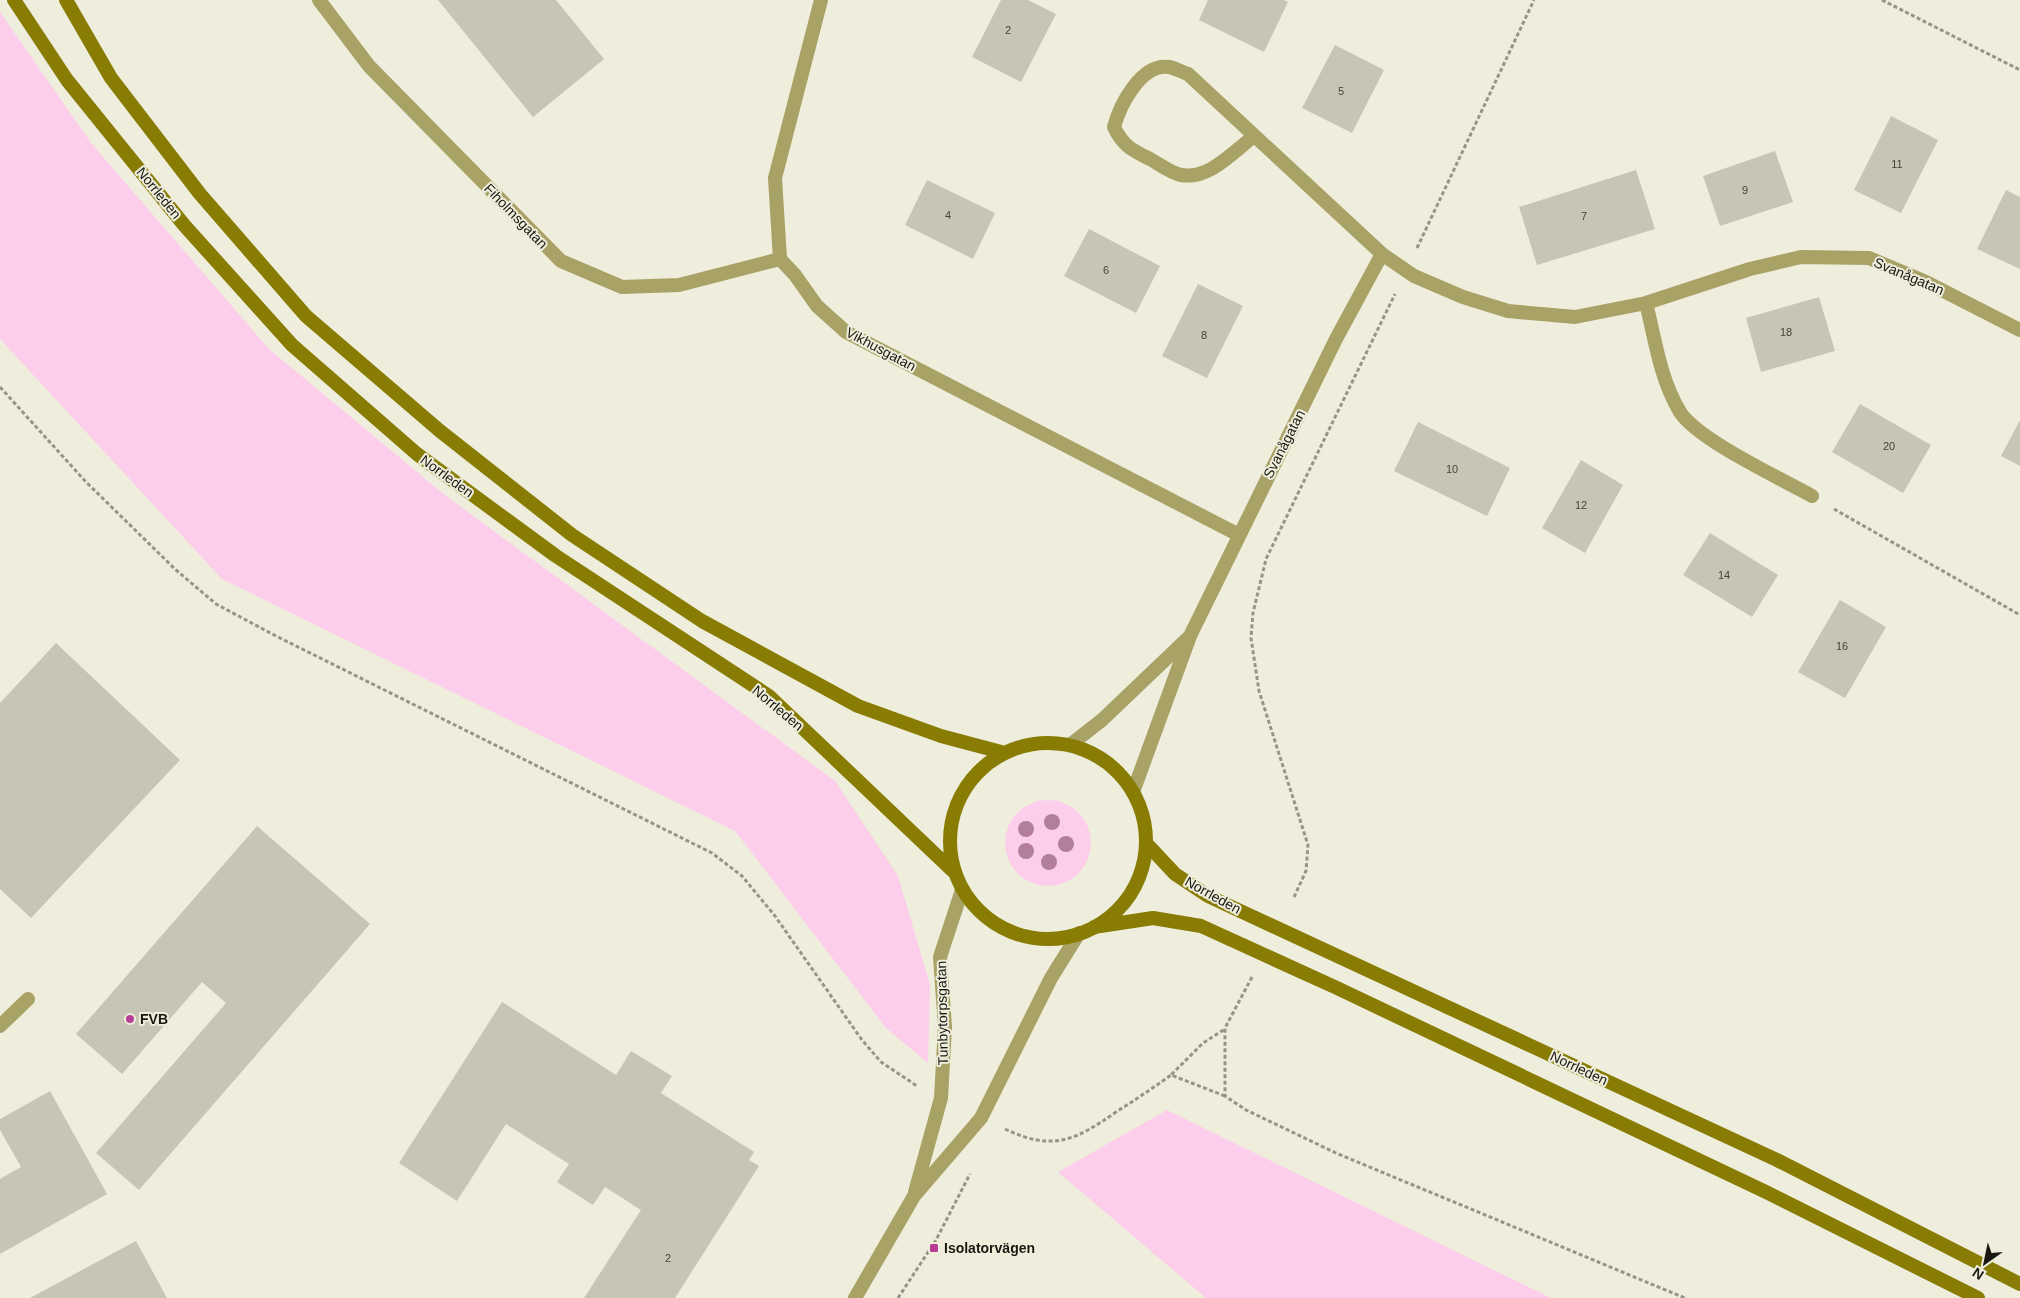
<svg xmlns="http://www.w3.org/2000/svg" width="2020" height="1298" font-family="Helvetica,sans-serif">
<style>
.green{fill:#fcceeb}
.building{fill:#c7c6b5}
.lines{fill:none;stroke-linecap:round;stroke-linejoin:round}
.path{stroke:#969587;stroke-width:3;stroke-dasharray:4 2.5;stroke-linecap:butt}
.minor{stroke:#a8a266;stroke-width:14}
.secondary{stroke:#887c04;stroke-width:14}
.tree{fill:#b27e9c}
.poi-dot{fill:#b63f95;stroke:#efeddb;stroke-width:2}
.labels{text-anchor:middle;stroke-width:4;stroke-linejoin:round;paint-order:stroke}
.number-label{font-size:11px;fill:#44443b}
.street-label{font-size:14px;fill:#191912;stroke:#efeddb}
.poi-label{font-size:14px;font-weight:bold;fill:#191912;stroke:#efeddb;text-anchor:start}
</style>
<rect width="100%" height="100%" fill="#efeddb"/>
<path class="green" d="M0 12 91 143 269 349 446 496 835 781 898 876 930 985 928 1063 886 1028 735 831 222 579 0 339Z
M1005 843a43 43 0 1 1 86 0a43 43 0 1 1-86 0Z
M1167 1110 1551 1298H1206L1058 1172Z"/>
<path class="building" d="M438 0H556L604 59 533 117Z
M1001 0H1028L1056 14 1021 82 972 57Z
M1208 0H1284L1288 2 1264 52 1199 20Z
M1335 45 1384 70 1352 133 1302 108Z
M1891 116 1938 140 1901 213 1854 190Z
M1775 151 1793 202 1720 226 1703 176Z
M1636 170 1655 229 1537 265 1519 207Z
M927 180 995 213 973 259 905 225Z
M2006 190 2020 197V269L1977 249Z
M1089 229 1160 266 1136 313 1064 276Z
M1198 284 1243 306 1207 378 1162 356Z
M1819 297 1835 351 1761 372 1746 318Z
M1860 404 1931 445 1903 493 1832 452Z
M2020 420V466L2001 456Z
M1418 422 1510 468 1487 516 1394 471Z
M1581 460 1623 485 1585 553 1542 528Z
M1710 533 1778 575 1752 617 1683 575Z
M1840 600 1886 627 1845 698 1798 672Z
M56 643 180 760 31 918 0 889V703Z
M257 826 370 924 139 1190 96 1153 226 1003 202 982 122 1074 76 1034Z
M502 1002 616 1075 631 1051 672 1076 661 1093 754 1152 749 1160 759 1166 675 1298H584L641 1210 605 1187 593 1205 557 1182 569 1164 506 1124 457 1201 399 1163Z
M50 1091 107 1194 0 1254V1179L21 1167 0 1130V1119Z
M136 1241 167 1298H30Z"/>
<g class="lines">
<path class="path" d="M1882 0 2020 70
M1417 248 1534 0
M0 387 86 482 176 570 216 604 276 636 712 853 742 876 775 916 862 1040 881 1062 917 1086
M1834 509 2020 615
M1294 897 1306 871 1308 845 1259 691 1251 638 1253 613 1266 559 1395 294
M1252 977 1225 1028V1096L1246 1110 1336 1153 1685 1298
M1225 1096 1171 1075 1203 1043 1225 1029
M1005 1129C1053 1152 1076 1140 1116 1112 1135 1100 1153 1088 1171 1075
M898 1298 936 1240 970 1174"/>
<path class="minor" d="M319 0 369 66 561 261 622 287 679 285 780 259
M821 0 775 178 780 259 795 275 817 306 846 332 1239 535
M1253 137C1233 152 1209 180 1181 175 1171 173 1159 164 1150 159 1132 150 1123 146 1114 127 1120 105 1141 63 1169 67 1175 68 1182 72 1188 74L1382 254 1414 276 1463 297 1508 311 1575 317 1646 303 1750 269 1801 257 1869 258 1926 282 2020 330
M1646 303C1655 339 1660 379 1680 412 1698 440 1780 478 1812 496
M1070 745 1102 720 1188 638
M1133 792 1190 636 1336 339 1382 254
M0 1026 28 999
M915 1192 941 1098 945 1027 940 957 962 890
M855 1298 914 1196 981 1118 1051 978 1079 933"/>
<path class="secondary" d="M14 0 67 80 184 225 292 345 417 454 556 556 769 696 955 873
M66 0 111 78 200 194 306 316 440 431 572 535 702 621 858 706 941 736 1005 753
M950 841a98 98 0 1 1 196 0a98 98 0 1 1-196 0Z
M1146 843 1175 874 1208 896 1777 1160 2020 1284
M1094 927 1153 918 1201 926 1337 988 1766 1192 1978 1298"/>
</g>
<g class="tree">
<circle cx="1052" cy="822" r="8"/>
<circle cx="1026" cy="829" r="8"/>
<circle cx="1066" cy="844" r="8"/>
<circle cx="1026" cy="851" r="8"/>
<circle cx="1049" cy="862" r="8"/>
</g>
<g class="poi-dot">
<circle cx="130" cy="1019" r="5"/>
<rect x="929" y="1243" width="10" height="10" rx="2.5"/>
</g>
<g class="labels">
<g class="number-label">
<text x="1008" y="34">2</text>
<text x="1341" y="95">5</text>
<text x="1897" y="168">11</text>
<text x="1745" y="194">9</text>
<text x="948" y="219">4</text>
<text x="1584" y="220">7</text>
<text x="1106" y="274">6</text>
<text x="1786" y="336">18</text>
<text x="1204" y="339">8</text>
<text x="1889" y="450">20</text>
<text x="1452" y="473">10</text>
<text x="1581" y="509">12</text>
<text x="1724" y="579">14</text>
<text x="1842" y="650">16</text>
<text x="668" y="1262">2</text>
</g>
<g class="street-label">
<text transform="translate(159 193) rotate(51)" y="5">Norrleden</text>
<text transform="translate(516 216) rotate(46)" y="5">Fiholmsgatan</text>
<text transform="translate(1909 276) rotate(23)" y="5">Svanågatan</text>
<text transform="translate(881 349) rotate(28)" y="5">Vikhusgatan</text>
<text transform="translate(1284 444) rotate(-63)" y="5">Svanågatan</text>
<text transform="translate(447 476) rotate(36)" y="5">Norrleden</text>
<text transform="translate(778 708) rotate(40)" y="5">Norrleden</text>
<text transform="translate(1213 895) rotate(29)" y="5">Norrleden</text>
<text transform="translate(942 1013) rotate(-91)" y="5">Tunbytorpsgatan</text>
<text transform="translate(1579 1068) rotate(25)" y="5">Norrleden</text>
</g>
<g class="poi-label">
<text x="140" y="1024">FVB</text>
<text x="944" y="1253">Isolatorvägen</text>
</g>
</g>
<g transform="translate(1985 1263) rotate(213)" stroke="#efeddb" stroke-width="4" paint-order="stroke">
<path d="M0-4L9 19L0 12L-9 19Z" fill="#191912"/>
<text y="-8" font-size="14" font-weight="bold" text-anchor="middle" fill="#191912">N</text>
</g>
</svg>
